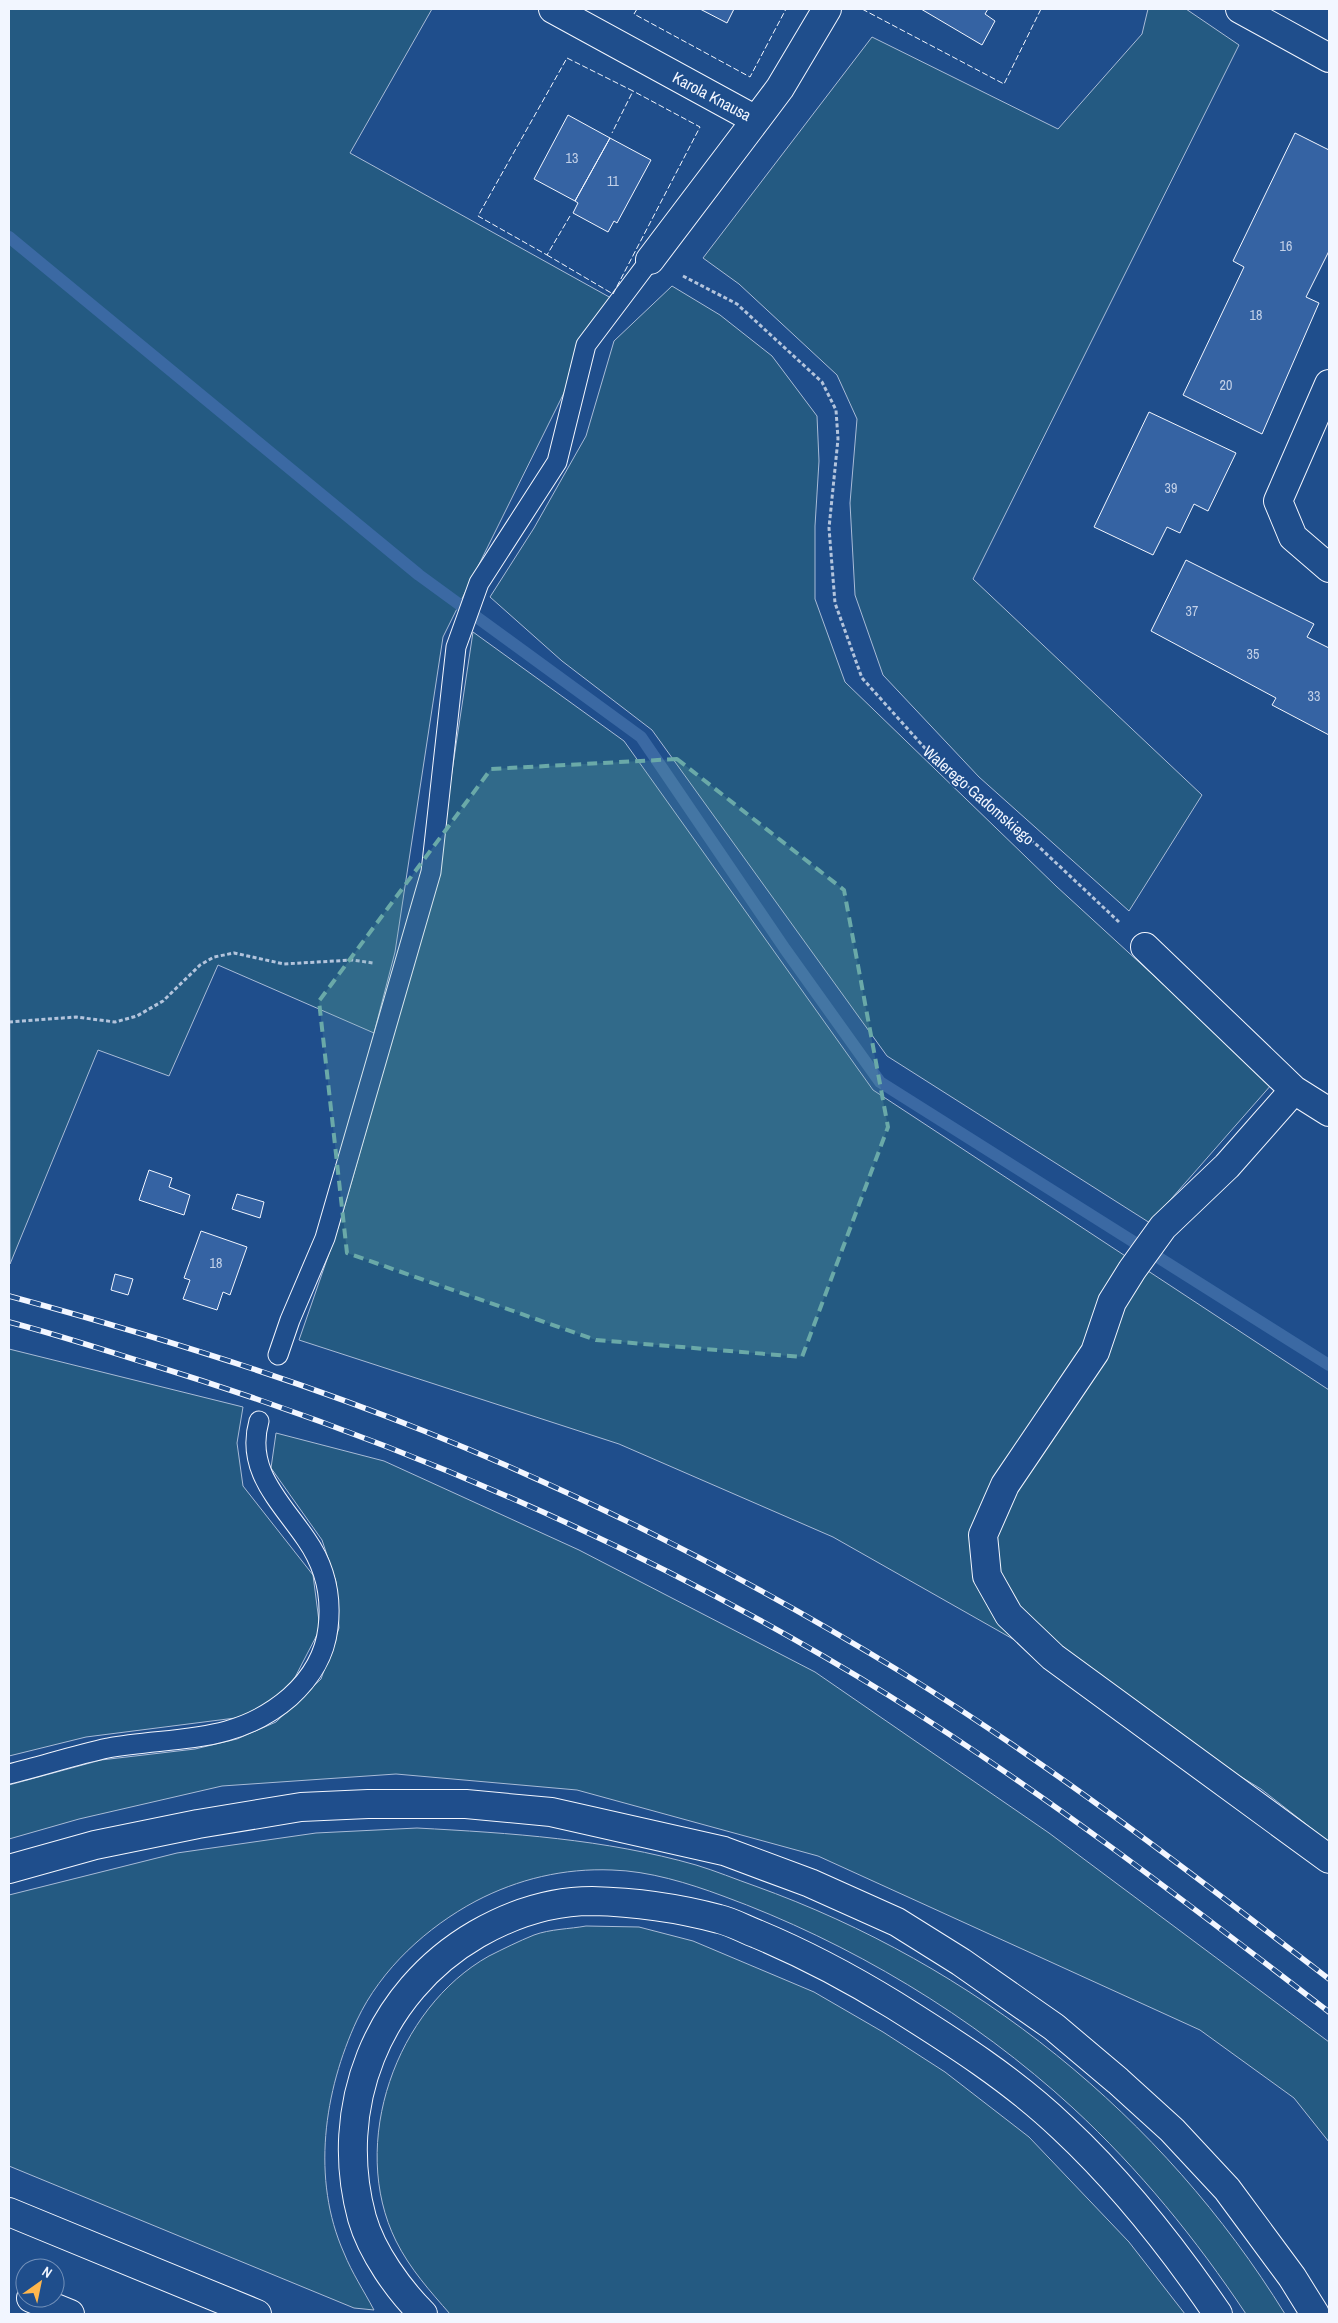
<svg xmlns="http://www.w3.org/2000/svg" width="1338" height="2323" font-family="'Archivo Narrow',sans-serif">
<style>
.green{fill:#245a82;stroke:#a8bbd7}
.lines{fill:none;stroke-linecap:round;stroke-linejoin:round}
.stream{stroke:#3b69a3;stroke-width:12}
.building{fill:#3563a3;stroke:#f2f6ff}
.lane-casing{stroke:#f2f6ff;stroke-width:21}
.street-casing{stroke:#f2f6ff;stroke-width:30}
.highway-casing{stroke:#f2f6ff;stroke-width:30}
.path{stroke:#b3c4dc;stroke-width:3;stroke-dasharray:4 2.5;stroke-linecap:butt}
.lane{stroke:#1f4e8c;stroke-width:19}
.street{stroke:#1f4e8c;stroke-width:28}
.highway{stroke:#1f4e8c;stroke-width:28}
.rail-casing{stroke:#f2f6ff;stroke-width:5.5}
.rail{stroke:#1f4e8c;stroke-width:4;stroke-dasharray:11;stroke-linecap:butt}
.fence{stroke:#f2f6ff;stroke-width:1;stroke-dasharray:6 2.5;stroke-linecap:butt}
.marked{fill:#6aa9a8;fill-opacity:0.2;stroke:#6aa9a8;stroke-width:4;stroke-dasharray:10 6;stroke-linejoin:round}
.labels{text-anchor:middle;stroke-width:4;stroke-linejoin:round;paint-order:stroke}
.number-label{font-size:14px;fill:#c3d1e8}
.street-label{font-size:16px;fill:#f2f6ff;stroke:#1f4e8c}
</style>
<rect width="100%" height="100%" fill="#1f4e8c"/>
<path class="green" d="M9 9H432L350 153 611 298 443 637 395 952 374 1033 218 965 169 1076 98 1050 10 1264Z
M1148 9H1186L1239 45 973 579 1202 795 1129 911 979 777 883 675 855 595 850 503 857 419 837 375 739 284 703 258 872 37 1058 129 1142 34Z
M672 286 720 315 772 356 817 416 819 461 815 526V599L845 682 1056 886 1272 1084 1150 1223 887 1056 652 730 562 661 490 597 534 528 586 436 614 341Z
M473 632 624 741 873 1090 1329 1390V1842L1261 1789 1027 1647 833 1537 619 1444 299 1340 341 1219 434 891Z
M9 1349 243 1407 237 1443 243 1486 313 1575 320 1629 290 1687 251 1716 86 1737 9 1756Z
M276 1433 384 1461 579 1550 815 1672 1049 1833 1329 2042V2142L1294 2098 1200 2030 818 1856 577 1790 396 1774 222 1786 79 1819 9 1839V1785L101 1760 195 1749 237 1739 276 1722 321 1679 339 1628 336 1582 322 1540 271 1468Z
M417 1828C510 1833 605 1839 696 1865 716 1871 735 1879 755 1886 975 1965 1162 2115 1285 2314H1246C1196 2239 1139 2169 1073 2108 973 2016 849 1942 723 1896 688 1883 649 1871 612 1870 564 1868 518 1879 476 1901 427 1927 381 1969 357 2020 324 2091 311 2179 344 2253 352 2273 364 2291 374 2310L354 2308 9 2166V1895L177 1853 316 1833Z
M586 1926 639 1927 693 1941 814 1992 883 2032 945 2072 1029 2137 1129 2242 1185 2314H450C430 2291 410 2269 396 2241 348 2144 396 2008 489 1956 503 1949 519 1941 534 1935 550 1929 570 1929 586 1926Z"/>
<g class="lines">
<path class="stream" d="M9 237 419 575 641 737 785 949 880 1082 1329 1365"/>
</g>
<path class="building" d="M700 9H734L727 23Z
M921 9H988L985 14 995 21 982 45Z
M568 115 610 138 575 201 534 179Z
M1295 133 1329 150V251L1306 297 1319 303 1262 434 1183 395 1244 267 1233 261Z
M610 138 651 160 617 223 614 221 608 232 573 213 578 203 575 201Z
M1149 412 1236 453 1208 511 1194 504 1180 533 1167 527 1153 555 1094 527Z
M1186 560 1314 624 1307 637 1329 648V735L1272 705 1276 698 1151 631Z
M149 1170 172 1178 169 1187 190 1195 184 1215 139 1200Z
M237 1194 264 1202 260 1218 232 1209Z
M201 1231 247 1247 230 1295 223 1292 217 1310 183 1299 190 1280 184 1278Z
M115 1274 133 1279 128 1295 111 1290Z"/>
<g class="lines">
<defs>
<path id="lane" d="M278 1355 290 1320 325 1238 431 872 456 647 479 583 557 462 586 345 650 260
M9 1774C42 1766 75 1755 108 1748 175 1736 235 1745 290 1697 310 1679 325 1655 328 1628 332 1596 325 1566 306 1539 280 1501 245 1470 259 1421"/>
<path id="street" d="M553 9 756 120 780 88 827 9
M1240 9 1329 58
M650 260 756 120
M1329 384 1278 501 1293 537 1329 568
M1145 947 1294 1090 1329 1112
M1294 1090 1227 1166 1163 1227 1132 1270 1112 1302 1095 1352 1005 1485 983 1535 987 1576 1009 1615 1053 1657 1329 1859"/>
<path id="highway" d="M9 1869 95 1845 198 1824 301 1807 368 1804H466L551 1812 724 1851 810 1883 897 1922 961 1962 1054 2027 1118 2081 1172 2130 1227 2189 1292 2277 1315 2314
M9 2212 257 2314
M31 2298 70 2314
M423 2314C399 2290 372 2253 362 2218 332 2108 377 1992 477 1934 512 1914 551 1901 592 1901 634 1902 678 1908 719 1919 732 1922 744 1929 757 1934 805 1954 850 1978 894 2005 953 2042 1013 2080 1063 2128 1122 2183 1173 2248 1218 2314"/>
</defs>
<use href="#lane" class="lane-casing"/>
<use href="#street" class="street-casing"/>
<use href="#highway" class="highway-casing"/>
<path class="path" d="M683 276 737 304 822 382 836 410 838 439 829 528 835 603 862 678 932 756 1038 846 1119 922
M9 1022 76 1017 115 1022 137 1016 163 1001 200 965 214 957 234 953 284 964 353 960 373 963"/>
<use href="#lane" class="lane"/>
<use href="#street" class="street"/>
<use href="#highway" class="highway"/>
<defs>
<path id="rail" d="M9 1296C149 1334 289 1377 424 1431 589 1497 749 1579 901 1672 1050 1764 1190 1872 1329 1979
M9 1322C55 1334 101 1349 146 1363 406 1443 657 1552 888 1695 1042 1791 1186 1902 1329 2012"/>
</defs>
<use href="#rail" class="rail-casing"/>
<use href="#rail" class="rail"/>
<path class="fence" d="M637 9 634 14 750 77 786 9
M862 9 1004 84 1041 9
M570 216 547 255 478 216 567 58 633 91 612 133
M547 255 613 294 700 127 633 91"/>
</g>
<path class="marked" d="M677 759 844 890 888 1127 802 1357 596 1340 347 1253 319 1001 491 769Z"/>
<g class="labels">
<g class="number-label">
<text x="572" y="163">13</text>
<text x="613" y="186">11</text>
<text x="1286" y="251">16</text>
<text x="1256" y="320">18</text>
<text x="1226" y="390">20</text>
<text x="1171" y="493">39</text>
<text x="1192" y="616">37</text>
<text x="1253" y="659">35</text>
<text x="1314" y="701">33</text>
<text x="216" y="1268">18</text>
</g>
<g class="street-label">
<text transform="translate(712 96) rotate(28)" y="6">Karola Knausa</text>
<text transform="translate(979 795) rotate(41)" y="6">Walerego Gadomskiego</text>
</g>
</g>
<rect width="1338" height="2323" fill="none" stroke="#f2f6ff" stroke-width="20"/>
<g transform="translate(40 2283) rotate(33)"><circle r="24" fill="#1f4e8c" stroke="#7391ba"/>
<path d="M0-4L9 19L0 12L-9 19Z" fill="#ffb74d"/>
<text y="-8" font-size="14" font-weight="bold" text-anchor="middle" fill="#f2f6ff">N</text>
</g>
</svg>
